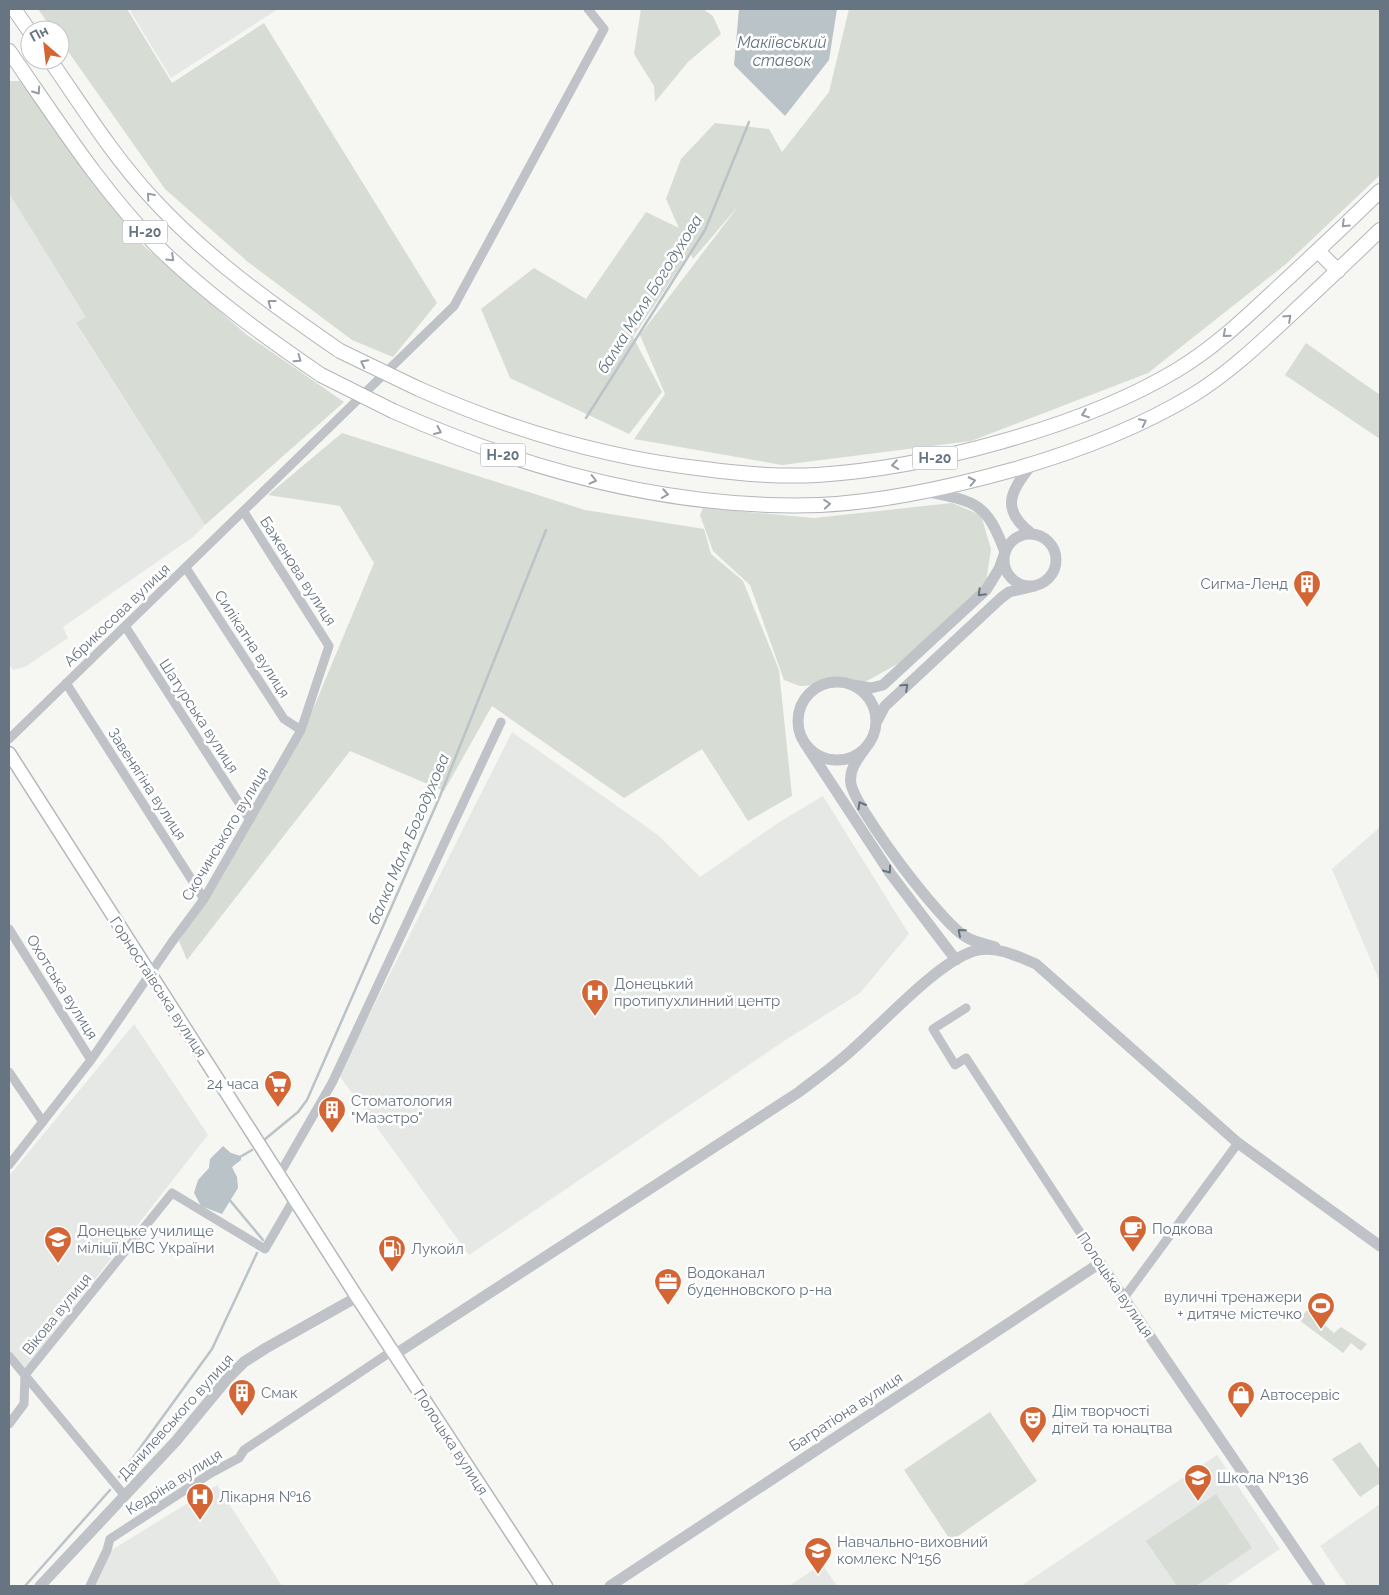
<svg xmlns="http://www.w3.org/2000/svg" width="1389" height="1595" font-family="Raleway,sans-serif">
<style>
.built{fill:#e6e8e6}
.green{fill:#d7dcd4}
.water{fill:#bac3c8}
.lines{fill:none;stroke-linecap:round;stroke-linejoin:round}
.stream{stroke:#bac3c8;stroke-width:2.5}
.secondary-casing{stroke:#b4b8bc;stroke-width:15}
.primary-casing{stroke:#b3b6ba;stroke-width:16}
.minor{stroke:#bfc2c6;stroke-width:9}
.tertiary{stroke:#bfc2c6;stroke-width:11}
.secondary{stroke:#fff;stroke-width:12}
.primary{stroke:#fff;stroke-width:14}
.primary-bridge-casing{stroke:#b3b6ba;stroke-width:16;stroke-linecap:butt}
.primary-bridge{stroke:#fff;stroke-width:14}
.oneway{stroke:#959ea7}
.oneway2{stroke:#677481}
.labels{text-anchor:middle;stroke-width:5;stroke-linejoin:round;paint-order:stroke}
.shield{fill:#fff;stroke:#959ea7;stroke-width:1}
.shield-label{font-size:14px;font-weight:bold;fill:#677481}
.street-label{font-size:15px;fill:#677481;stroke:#fff}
.poi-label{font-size:15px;fill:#677481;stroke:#fff;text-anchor:start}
.water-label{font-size:16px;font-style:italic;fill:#63757e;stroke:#fff}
</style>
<rect width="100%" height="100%" fill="#f6f6f3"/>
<path class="built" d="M129 9H278L171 78Z
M9 193 87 317 76 324 205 525 193 537 63 627 68 638 25 667 13 670 9 664Z
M512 732 658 835 700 877 778 823 823 796 909 934 860 993 784 1041 469 1255 339 1075Z
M1380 827V989L1379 980 1332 869Z
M134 1024 208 1135 23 1371 9 1352V1176Z
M1217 1455 1280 1549 1225 1586H1021Z
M217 1485 282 1586H89L102 1556Z
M1380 1504V1586H1347L1320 1546Z
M822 1564 837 1586H789Z"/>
<path class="green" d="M38 9H127L172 83 264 23 437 303 393 357 352 340 248 262 165 189 60 40V30H53Z
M641 9H703L713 16 721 34 688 62 655 102 654 86 634 54Z
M849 9H1380V175L1286 264 1148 373 971 441 782 465 634 439 665 394 640 335 740 204 693 259 690 252 633 337 662 392 629 434 510 378 481 309 534 268 586 299 646 212 679 228 666 199 681 159 715 123 769 129 782 152 829 92Z
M9 81H21L137 240 247 335 344 402 205 525 76 323 86 317 9 193Z
M1306 343 1380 395V439L1285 375Z
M342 433 585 510 704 529 711 554 743 581 779 670 792 796 748 821 702 749 624 798 492 706 444 791 350 751 187 960 179 941 303 733 374 563 340 506 268 495Z
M952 503 981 515 991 549 986 582 917 653 865 682 800 686 784 680 750 585 713 551 700 515 703 508 814 518Z
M1307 1310 1334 1333 1341 1327 1367 1344 1361 1351 1351 1343 1343 1353 1299 1320Z
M990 1412 1037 1481 951 1541 904 1470Z
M1360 1442 1380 1470V1483L1360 1497 1332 1459Z
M1216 1494 1252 1548 1196 1586H1177L1146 1541Z"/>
<path class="water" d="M739 9H837L829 60 785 116 734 65Z
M223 1146 231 1153 241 1156V1160L232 1167 237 1177 238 1188 222 1214 201 1206 194 1193 198 1180 209 1168 210 1159Z"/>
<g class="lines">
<path class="stream" d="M586 418 705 230 749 122
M264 1140 298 1112 307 1100 440 796 546 530
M240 1157 252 1150
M228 1198 263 1240
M119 1477 212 1349 257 1253
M25 1586 110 1490"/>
<defs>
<path id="secondary" d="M9 753 357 1297 546 1586"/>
<path id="primary" d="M14 9 30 32
M9 51C56 118 101 190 159 248 209 296 264 336 321 375
M50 60C82 106 113 156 152 198 207 258 273 305 340 351
M1318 251 1338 271
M419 389C511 430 605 458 705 469 742 474 780 477 817 475 878 471 940 459 1000 442 1061 425 1122 403 1177 370 1212 349 1242 321 1272 293 1309 259 1345 225 1380 191
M393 411C526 470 673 510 820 505 884 502 951 487 1012 470 1075 452 1137 429 1193 395 1227 374 1256 347 1285 320 1317 290 1349 260 1380 230"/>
</defs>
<use href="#secondary" class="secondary-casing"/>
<use href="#primary" class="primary-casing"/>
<path class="minor" d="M186 568 284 719 301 730
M125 626 250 820
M66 683 204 899
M9 739 454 306 604 29 588 9
M9 929 91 1060
M966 1008 933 1029 955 1065 966 1058 1100 1263
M9 1072 43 1122
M9 1165 91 1060 172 942 204 899 301 730 329 646 244 512
M279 1175 332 1083 501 722
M1123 1299 1238 1143
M9 1356 125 1496
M9 1424 24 1404 25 1375 172 1193 265 1249 294 1199
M90 1586 107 1550 110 1539 211 1473 239 1458 244 1450 392 1351"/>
<path class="tertiary" d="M1032 464C1011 491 999 509 1032 534
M1004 560a26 26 0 1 1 52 0a26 26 0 1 1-52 0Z
M798 721a39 39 0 1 1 78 0a39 39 0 1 1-78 0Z
M852 685 871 688 883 685 986 590 999 569 1005 552C987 504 977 501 928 492
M876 723 885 706 1001 598 1009 592 1035 586
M804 742 890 873 956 960
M869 743C861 755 848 768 851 784 856 810 942 924 966 937 974 942 985 944 995 947
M394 1355 799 1092C817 1078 837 1064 853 1049 882 1024 942 957 978 950 998 946 1019 957 1036 964L1238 1143 1380 1246
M40 1586 176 1441 228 1378 244 1362 266 1348 357 1297
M610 1586 1100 1263 1320 1586"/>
<use href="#secondary" class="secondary"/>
<use href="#primary" class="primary"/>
<defs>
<path id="primary-bridge" d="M340 351 419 389
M321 375 393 411"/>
</defs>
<use href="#primary-bridge" class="primary-bridge-casing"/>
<use href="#primary-bridge" class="primary-bridge"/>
</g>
<defs><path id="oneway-chevron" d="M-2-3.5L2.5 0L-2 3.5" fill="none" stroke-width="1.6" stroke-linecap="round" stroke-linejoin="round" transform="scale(1.25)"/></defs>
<g class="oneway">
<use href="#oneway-chevron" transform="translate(37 91) rotate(55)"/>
<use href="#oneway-chevron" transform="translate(150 196) rotate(-131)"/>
<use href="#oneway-chevron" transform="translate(1345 224) rotate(136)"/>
<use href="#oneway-chevron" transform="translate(171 258) rotate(43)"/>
<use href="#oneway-chevron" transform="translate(271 303) rotate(-143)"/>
<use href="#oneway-chevron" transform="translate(1288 318) rotate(-43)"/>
<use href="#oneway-chevron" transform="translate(1226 334) rotate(139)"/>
<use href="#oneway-chevron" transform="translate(298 359) rotate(35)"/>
<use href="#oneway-chevron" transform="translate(364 363) rotate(-153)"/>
<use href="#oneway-chevron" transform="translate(1085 414) rotate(159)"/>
<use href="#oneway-chevron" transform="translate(1143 422) rotate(-26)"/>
<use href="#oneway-chevron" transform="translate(438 431) rotate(24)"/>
<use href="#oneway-chevron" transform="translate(895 465) rotate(172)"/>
<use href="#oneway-chevron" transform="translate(593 480) rotate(14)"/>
<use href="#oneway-chevron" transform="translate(972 481) rotate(-12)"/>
<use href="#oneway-chevron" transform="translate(665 494) rotate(9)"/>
<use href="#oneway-chevron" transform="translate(827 504) rotate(-5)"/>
</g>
<g class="oneway2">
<use href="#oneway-chevron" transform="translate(981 593) rotate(135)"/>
<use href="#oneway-chevron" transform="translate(905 687) rotate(-43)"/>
<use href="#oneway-chevron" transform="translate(861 805) rotate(-120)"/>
<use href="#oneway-chevron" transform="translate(888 870) rotate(54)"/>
<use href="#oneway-chevron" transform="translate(961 932) rotate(-139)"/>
</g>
<defs>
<symbol id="building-pin" viewBox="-11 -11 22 30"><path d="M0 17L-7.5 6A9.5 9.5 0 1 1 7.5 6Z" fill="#d46635" stroke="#fff"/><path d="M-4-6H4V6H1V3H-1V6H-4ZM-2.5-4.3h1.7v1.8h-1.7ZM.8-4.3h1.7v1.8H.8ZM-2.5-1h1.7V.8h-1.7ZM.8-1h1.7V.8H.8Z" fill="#fff"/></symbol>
<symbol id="hospital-pin" viewBox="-11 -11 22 30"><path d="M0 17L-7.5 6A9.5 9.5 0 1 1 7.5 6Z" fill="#d46635" stroke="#fff"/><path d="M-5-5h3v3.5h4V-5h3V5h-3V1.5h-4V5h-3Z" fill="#fff"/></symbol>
<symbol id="supermarket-pin" viewBox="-11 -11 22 30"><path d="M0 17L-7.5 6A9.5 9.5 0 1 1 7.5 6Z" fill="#d46635" stroke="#fff"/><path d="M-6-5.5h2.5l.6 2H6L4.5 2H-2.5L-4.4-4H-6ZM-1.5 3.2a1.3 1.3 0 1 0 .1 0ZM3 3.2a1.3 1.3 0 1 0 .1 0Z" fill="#fff"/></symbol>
<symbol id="cafe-pin" viewBox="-11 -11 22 30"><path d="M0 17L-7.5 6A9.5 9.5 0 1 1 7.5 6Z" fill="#d46635" stroke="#fff"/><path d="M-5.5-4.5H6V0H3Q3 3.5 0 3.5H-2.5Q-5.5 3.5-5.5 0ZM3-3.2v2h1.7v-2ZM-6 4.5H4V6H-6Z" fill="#fff"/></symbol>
<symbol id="university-pin" viewBox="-11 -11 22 30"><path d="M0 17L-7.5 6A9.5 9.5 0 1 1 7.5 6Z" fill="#d46635" stroke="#fff"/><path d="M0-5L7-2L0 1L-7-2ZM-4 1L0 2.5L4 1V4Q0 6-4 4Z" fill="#fff"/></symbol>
<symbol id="fuel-pin" viewBox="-11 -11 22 30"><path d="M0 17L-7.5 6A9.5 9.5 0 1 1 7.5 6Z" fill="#d46635" stroke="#fff"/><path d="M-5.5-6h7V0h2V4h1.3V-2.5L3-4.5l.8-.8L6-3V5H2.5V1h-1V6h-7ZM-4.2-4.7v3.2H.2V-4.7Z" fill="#fff"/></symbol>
<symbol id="office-pin" viewBox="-11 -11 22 30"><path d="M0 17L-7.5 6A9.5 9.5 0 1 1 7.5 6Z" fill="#d46635" stroke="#fff"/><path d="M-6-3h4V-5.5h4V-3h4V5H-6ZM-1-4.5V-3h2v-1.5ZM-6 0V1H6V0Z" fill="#fff"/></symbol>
<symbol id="stadium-pin" viewBox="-11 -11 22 30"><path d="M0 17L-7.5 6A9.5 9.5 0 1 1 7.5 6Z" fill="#d46635" stroke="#fff"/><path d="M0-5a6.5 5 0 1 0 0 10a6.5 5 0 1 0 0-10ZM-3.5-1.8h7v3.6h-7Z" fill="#fff"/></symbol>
<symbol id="shop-pin" viewBox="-11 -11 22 30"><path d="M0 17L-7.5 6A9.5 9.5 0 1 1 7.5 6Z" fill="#d46635" stroke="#fff"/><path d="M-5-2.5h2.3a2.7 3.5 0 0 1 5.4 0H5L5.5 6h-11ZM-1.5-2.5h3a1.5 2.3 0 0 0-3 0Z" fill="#fff"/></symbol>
<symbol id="theatre-pin" viewBox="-11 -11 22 30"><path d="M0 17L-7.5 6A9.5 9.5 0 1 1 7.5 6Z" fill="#d46635" stroke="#fff"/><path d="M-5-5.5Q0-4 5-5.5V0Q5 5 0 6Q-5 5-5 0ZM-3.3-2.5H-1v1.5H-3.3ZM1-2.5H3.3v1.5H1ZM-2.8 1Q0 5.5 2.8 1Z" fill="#fff"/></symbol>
<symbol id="school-pin" viewBox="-11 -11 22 30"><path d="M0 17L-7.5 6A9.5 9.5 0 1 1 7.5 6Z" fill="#d46635" stroke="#fff"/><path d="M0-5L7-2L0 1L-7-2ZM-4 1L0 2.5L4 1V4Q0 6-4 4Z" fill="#fff"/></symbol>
</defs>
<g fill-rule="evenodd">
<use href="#building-pin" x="1291" y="568" width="32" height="43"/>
<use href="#hospital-pin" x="579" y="977" width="32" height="43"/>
<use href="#supermarket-pin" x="262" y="1068" width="32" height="43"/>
<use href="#building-pin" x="316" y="1094" width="32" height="43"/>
<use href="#cafe-pin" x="1117" y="1213" width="32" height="43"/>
<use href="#university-pin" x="42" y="1224" width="32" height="43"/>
<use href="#fuel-pin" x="376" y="1233" width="32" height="43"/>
<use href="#office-pin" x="652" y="1266" width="32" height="43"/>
<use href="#stadium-pin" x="1305" y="1290" width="32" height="43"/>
<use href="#building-pin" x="226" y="1377" width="32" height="43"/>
<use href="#shop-pin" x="1225" y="1379" width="32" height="43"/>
<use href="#theatre-pin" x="1017" y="1404" width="32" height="43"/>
<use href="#school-pin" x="1182" y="1462" width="32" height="43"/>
<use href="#hospital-pin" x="184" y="1481" width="32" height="43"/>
<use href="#school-pin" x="802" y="1535" width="32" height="43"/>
</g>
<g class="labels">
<g class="shield">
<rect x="122.5" y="220.5" width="45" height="23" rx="4"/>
<rect x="480.5" y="443.5" width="45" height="23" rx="4"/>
<rect x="912.5" y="446.5" width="45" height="23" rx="4"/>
</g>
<g class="shield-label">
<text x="145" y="237">Н-20</text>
<text x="503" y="460">Н-20</text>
<text x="935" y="463">Н-20</text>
</g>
<g class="street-label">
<text transform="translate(298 571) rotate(57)" y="5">Баженова вулиця</text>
<text transform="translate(117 615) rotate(-44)" y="5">Абрикосова вулиця</text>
<text transform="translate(252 644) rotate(57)" y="5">Силікатна вулиця</text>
<text transform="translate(199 716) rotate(57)" y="5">Шатурська вулиця</text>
<text transform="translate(147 784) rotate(57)" y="5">Завенягіна вулиця</text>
<text transform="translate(225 834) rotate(-59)" y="5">Скочинського вулиця</text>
<text transform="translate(62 987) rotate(58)" y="5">Охотська вулиця</text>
<text transform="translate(158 987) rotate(57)" y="5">Горностаївська вулиця</text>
<text transform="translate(1115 1285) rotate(56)" y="5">Полоцька вулиця</text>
<text transform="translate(57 1314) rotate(-51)" y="5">Вікова вулиця</text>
<text transform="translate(846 1412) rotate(-33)" y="5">Багратіона вулиця</text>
<text transform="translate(176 1417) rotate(-48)" y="5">Данилевського вулиця</text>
<text transform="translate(451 1442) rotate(57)" y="5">Полоцька вулиця</text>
<text transform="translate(174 1482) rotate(-32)" y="5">Кедріна вулиця</text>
</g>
<g class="poi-label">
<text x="1288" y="589" text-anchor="end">Сигма-Ленд</text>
<text x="614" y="989">Донецький<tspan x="614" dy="17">протипухлинний центр</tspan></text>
<text x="259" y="1089" text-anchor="end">24 часа</text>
<text x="351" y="1106">Стоматология<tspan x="351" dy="17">"Маэстро"</tspan></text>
<text x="1152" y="1234">Подкова</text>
<text x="77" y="1236">Донецьке училище<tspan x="77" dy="17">міліції МВС України</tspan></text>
<text x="411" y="1254">Лукойл</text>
<text x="687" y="1278">Водоканал<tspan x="687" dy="17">буденновского р-на</tspan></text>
<text x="1302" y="1302" text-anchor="end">вуличні тренажери<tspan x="1302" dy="17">+ дитяче містечко</tspan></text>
<text x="261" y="1398">Смак</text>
<text x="1260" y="1400">Автосервіс</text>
<text x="1052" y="1416">Дім творчості<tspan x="1052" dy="17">дітей та юнацтва</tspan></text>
<text x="1217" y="1483">Школа №136</text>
<text x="219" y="1502">Лікарня №16</text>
<text x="837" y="1547">Навчально-виховний<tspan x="837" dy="17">комлекс №156</tspan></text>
</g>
<g class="water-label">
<text x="782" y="48">Макіївський<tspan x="782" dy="18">ставок</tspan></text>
<text transform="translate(649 294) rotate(-58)" y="6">балка Маля Богодухова</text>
<text transform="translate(408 839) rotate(-67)" y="6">балка Маля Богодухова</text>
</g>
</g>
<rect width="1389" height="1595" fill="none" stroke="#677481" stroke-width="20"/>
<g transform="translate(45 45) rotate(332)"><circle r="24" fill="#ffffff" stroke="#c2c7cd"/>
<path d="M0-4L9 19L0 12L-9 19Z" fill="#d46635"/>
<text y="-8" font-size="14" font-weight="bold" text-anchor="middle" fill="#677481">Пн</text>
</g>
</svg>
